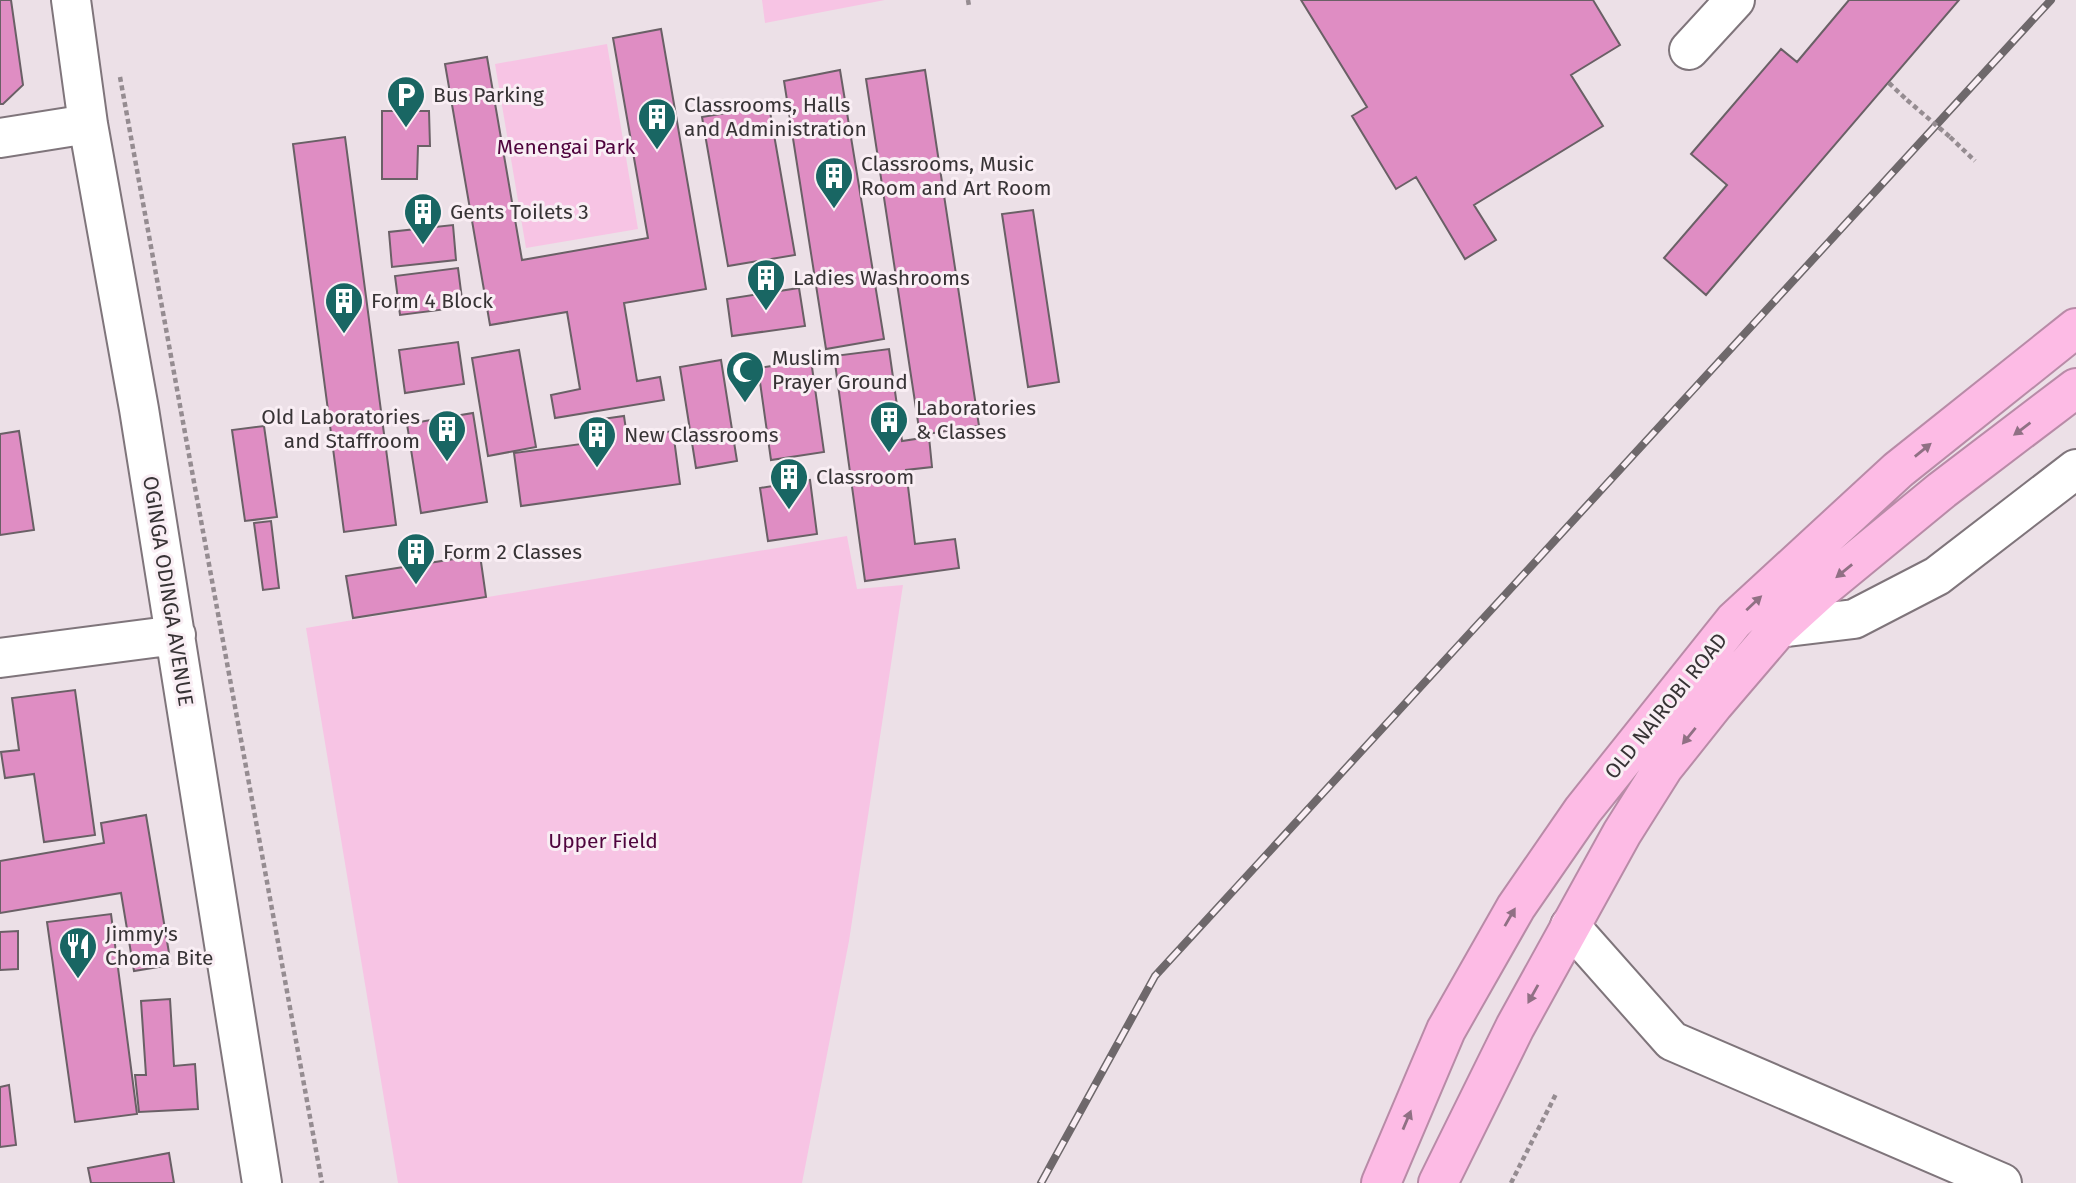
<svg xmlns="http://www.w3.org/2000/svg" width="2076" height="1183" font-family="'Fira Sans',sans-serif">
<style>
.green{fill:#f7c4e4}
.building{fill:#df8dc3;stroke:#6a6066;stroke-width:2}
.lines{fill:none;stroke-linecap:round;stroke-linejoin:round}
.minor-casing{stroke:#7f757b;stroke-width:42}
.highway-casing{stroke:#b88ba7;stroke-width:42}
.path{stroke:#958c91;stroke-width:4.5;stroke-dasharray:5 3.5;stroke-linecap:butt}
.minor{stroke:#fff;stroke-width:38}
.highway{stroke:#fdbbe5;stroke-width:38}
.rail-casing{stroke:#6e686b;stroke-width:8}
.rail{stroke:#f9eef4;stroke-width:5;stroke-dasharray:16;stroke-linecap:butt}
.path-bridge{stroke:#958c91;stroke-width:4.5;stroke-dasharray:5 3.5;stroke-linecap:butt}
.oneway{fill:#907084}
.labels{text-anchor:middle;stroke-width:6;stroke-linejoin:round;paint-order:stroke}
.poi-label{font-size:21px;fill:#373335;stroke:#f9eef4;text-anchor:start}
.park-label{font-size:21px;fill:#4f043d;stroke:#f9eef4}
.street-label{font-size:21px;fill:#373335;stroke:#f9eef4}
</style>
<rect width="100%" height="100%" fill="#ece0e7"/>
<path class="green" d="M762 0H885L765 23Z
M607 44 638 229 526 248 495 64Z
M847 536 857 589 903 585 849 941 802 1183H398L306 628Z"/>
<path class="building" d="M0 0H11L23 85 3 104H0Z
M1301 0H1593L1620 45 1571 75 1603 126 1474 205 1496 240 1465 259 1416 177 1396 189 1352 116 1367 107Z
M1849 0H1959L1706 295 1664 258 1727 185 1691 154 1781 49 1797 62Z
M661 29 706 289 624 303 637 381 660 377 664 400 555 418 551 395 580 389 567 312 490 325 445 64 487 57 522 260 648 238 613 38Z
M840 70 884 339 826 349 784 81Z
M925 70 979 426 920 435 866 79Z
M769 106 795 255 728 266 702 117Z
M382 111H429L430 146H418L417 179H382Z
M345 137 396 525 344 532 293 144Z
M1033 210 1059 382 1028 387 1002 214Z
M453 225 456 260 392 267 389 232Z
M458 268 463 307 400 315 395 276Z
M799 288 805 326 732 336 727 299Z
M458 342 464 384 405 393 399 350Z
M889 349 902 441 929 437 932 467 906 470 915 544 955 539 959 568 865 581 834 356Z
M519 350 536 447 488 456 472 358Z
M721 360 737 461 696 468 680 367Z
M811 360 824 452 771 460 758 368Z
M473 413 487 502 421 513 407 424Z
M624 416 627 437 673 431 680 484 521 506 514 453 604 441 602 419Z
M264 426 277 517 245 521 232 430Z
M19 431 34 530 0 535V434Z
M810 480 817 534 768 541 760 488Z
M271 521 279 588 263 590 254 523Z
M480 555 486 597 353 618 346 576Z
M75 690 95 835 44 842 34 774 5 778 1 752 19 750 12 698Z
M146 815 171 965 134 971 121 893 0 913V861L104 843 101 823Z
M111 914 137 1114 75 1122 47 922Z
M18 931V969L0 970V932Z
M170 999 174 1066 195 1064 198 1109 139 1112 135 1075H146L141 1001Z
M9 1085 16 1145 0 1147V1087Z
M169 1153 174 1183H91L88 1168Z"/>
<g class="lines">
<defs>
<path id="minor" d="M71 0 88 124 139 409 262 1183
M1689 50 1735 0
M0 138 88 124
M1779 628 1854 619 1937 576 2076 469
M0 658 176 635
M1570 926 1672 1041 2002 1183"/>
<path id="highway" d="M1381 1183 1446 1030 1516 907 1583 810 1734 621 1898 470 2076 328
M1438 1183 1515 1027 1622 833 1663 768 1714 704 1779 628 1824 587 1942 490 2076 388"/>
</defs>
<use href="#minor" class="minor-casing"/>
<use href="#highway" class="highway-casing"/>
<path class="path" d="M968 0 969 6
M120 77 322 1183
M1889 83 1907 100
M1950 137 1975 161
M1511 1183 1556 1094"/>
<use href="#minor" class="minor"/>
<use href="#highway" class="highway"/>
<defs>
<path id="rail" d="M1041 1183 1155 976 2051 0"/>
</defs>
<use href="#rail" class="rail-casing"/>
<use href="#rail" class="rail"/>
<path class="path-bridge" d="M1907 100 1950 137"/>
</g>
<defs><path id="oneway-solid" d="M-6-.8H1V-3.2L6.5 0L1 3.2V.8H-6Z" transform="scale(1.75)"/></defs>
<g class="oneway">
<use href="#oneway-solid" transform="translate(2022 429) rotate(143)"/>
<use href="#oneway-solid" transform="translate(1923 450) rotate(-39)"/>
<use href="#oneway-solid" transform="translate(1844 571) rotate(141)"/>
<use href="#oneway-solid" transform="translate(1754 603) rotate(-43)"/>
<use href="#oneway-solid" transform="translate(1689 736) rotate(129)"/>
<use href="#oneway-solid" transform="translate(1510 917) rotate(-60)"/>
<use href="#oneway-solid" transform="translate(1533 994) rotate(119)"/>
<use href="#oneway-solid" transform="translate(1407 1120) rotate(-67)"/>
</g>
<defs>
<symbol id="parking-pin" viewBox="-11 -11 22 30"><path d="M0 17L-7.5 6A9.5 9.5 0 1 1 7.5 6Z" fill="#196663" stroke="#f9eef4"/><path d="M-3.5-5.5H1a3.5 3.5 0 0 1 0 7H-1V5.5H-3.5ZM-1-3.4V-.6H.8a1.4 1.4 0 0 0 0-2.8Z" fill="#fff"/></symbol>
<symbol id="building-pin" viewBox="-11 -11 22 30"><path d="M0 17L-7.5 6A9.5 9.5 0 1 1 7.5 6Z" fill="#196663" stroke="#f9eef4"/><path d="M-4-6H4V6H1V3H-1V6H-4ZM-2.5-4.3h1.7v1.8h-1.7ZM.8-4.3h1.7v1.8H.8ZM-2.5-1h1.7V.8h-1.7ZM.8-1h1.7V.8H.8Z" fill="#fff"/></symbol>
<symbol id="mosque-pin" viewBox="-11 -11 22 30"><path d="M0 17L-7.5 6A9.5 9.5 0 1 1 7.5 6Z" fill="#196663" stroke="#f9eef4"/><path d="M3.5-4.9A6 6 0 1 0 3.5 4.9A5 5 0 1 1 3.5-4.9Z" fill="#fff"/></symbol>
<symbol id="restaurant-pin" viewBox="-11 -11 22 30"><path d="M0 17L-7.5 6A9.5 9.5 0 1 1 7.5 6Z" fill="#196663" stroke="#f9eef4"/><path d="M-5-6h1v4h1v-4h1v4h1v-4h1v5L-1.5 .5V6h-2V.5L-5-1ZM5-6V6H3V1.5H1.5Q1.5-4 5-6Z" fill="#fff"/></symbol>
</defs>
<g fill-rule="evenodd">
<use href="#parking-pin" x="384" y="73" width="44" height="60"/>
<use href="#building-pin" x="635" y="95" width="44" height="60"/>
<use href="#building-pin" x="812" y="154" width="44" height="60"/>
<use href="#building-pin" x="401" y="190" width="44" height="60"/>
<use href="#building-pin" x="744" y="256" width="44" height="60"/>
<use href="#building-pin" x="322" y="279" width="44" height="60"/>
<use href="#mosque-pin" x="723" y="348" width="44" height="60"/>
<use href="#building-pin" x="867" y="398" width="44" height="60"/>
<use href="#building-pin" x="425" y="407" width="44" height="60"/>
<use href="#building-pin" x="575" y="413" width="44" height="60"/>
<use href="#building-pin" x="767" y="455" width="44" height="60"/>
<use href="#building-pin" x="394" y="530" width="44" height="60"/>
<use href="#restaurant-pin" x="56" y="924" width="44" height="60"/>
</g>
<g class="labels">
<g class="poi-label">
<text x="433" y="102">Bus Parking</text>
<text x="684" y="112">Classrooms, Halls<tspan x="684" dy="24">and Administration</tspan></text>
<text x="861" y="171">Classrooms, Music<tspan x="861" dy="24">Room and Art Room</tspan></text>
<text x="450" y="219">Gents Toilets 3</text>
<text x="793" y="285">Ladies Washrooms</text>
<text x="371" y="308">Form 4 Block</text>
<text x="772" y="365">Muslim<tspan x="772" dy="24">Prayer Ground</tspan></text>
<text x="916" y="415">Laboratories<tspan x="916" dy="24">&amp; Classes</tspan></text>
<text x="420" y="424" text-anchor="end">Old Laboratories<tspan x="420" dy="24">and Staffroom</tspan></text>
<text x="624" y="442">New Classrooms</text>
<text x="816" y="484">Classroom</text>
<text x="443" y="559">Form 2 Classes</text>
<text x="105" y="941">Jimmy's<tspan x="105" dy="24">Choma Bite</tspan></text>
</g>
<g class="park-label">
<text x="566" y="154">Menengai Park</text>
<text x="603" y="848">Upper Field</text>
</g>
<g class="street-label">
<text transform="translate(168 591) rotate(81)" y="7">OGINGA ODINGA AVENUE</text>
<text transform="translate(1666 706) rotate(-51)" y="7">OLD NAIROBI ROAD</text>
</g>
</g>
</svg>
